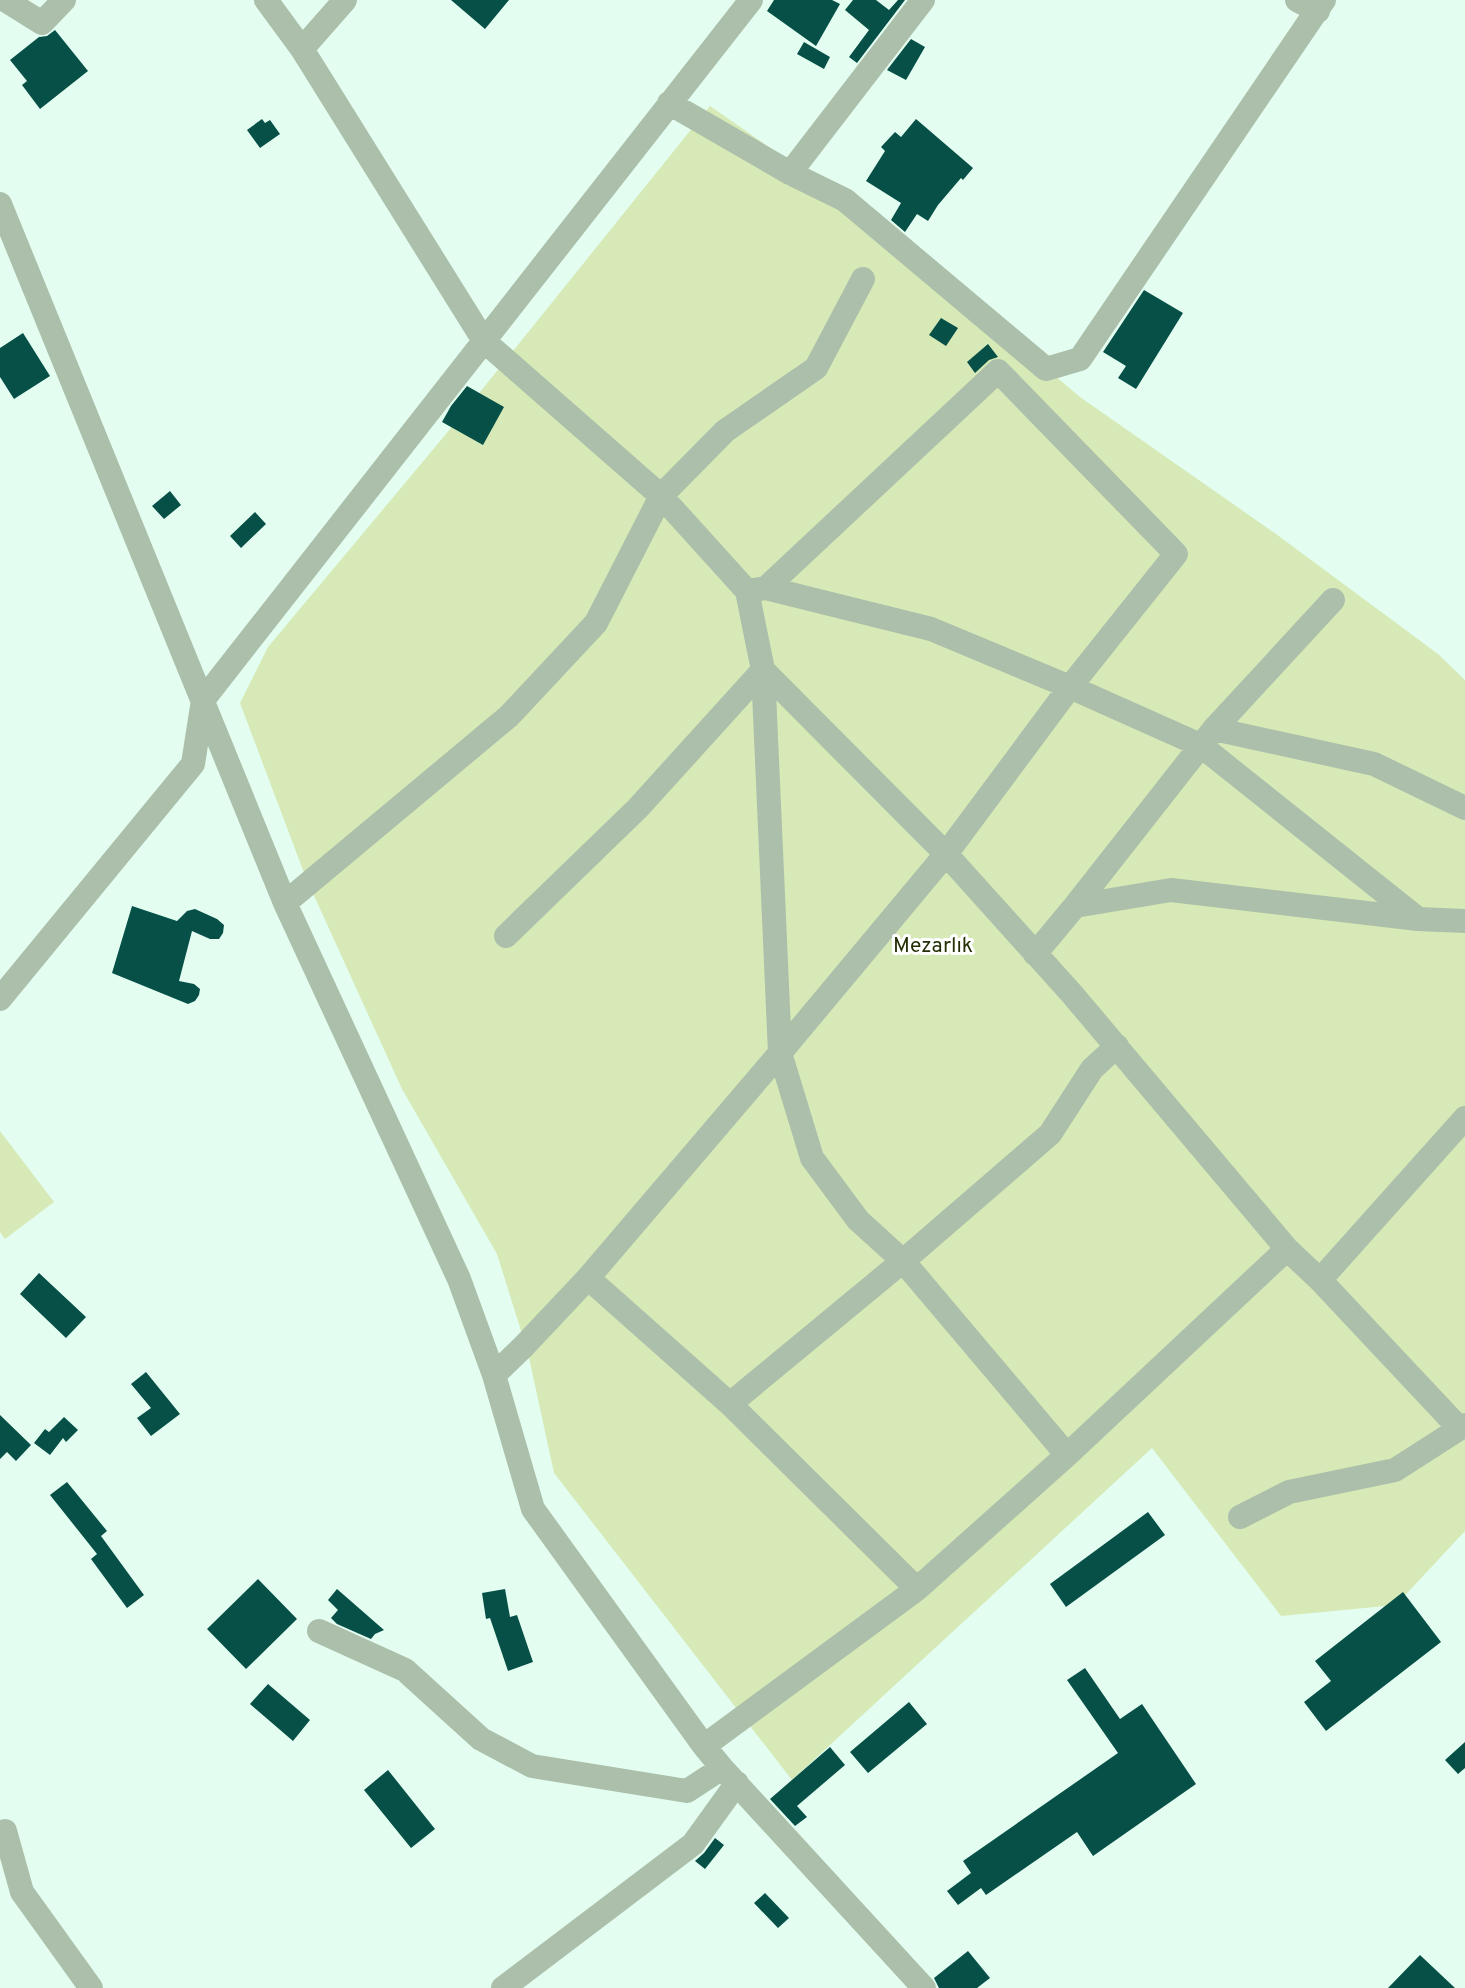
<svg xmlns="http://www.w3.org/2000/svg" width="1465" height="1988" font-family="Overpass,sans-serif">
<style>
.green{fill:#d6e9b7}
.building{fill:#075048}
.lines{fill:none;stroke-linecap:round;stroke-linejoin:round}
.minor{stroke:#abbfaa;stroke-width:24}
.labels{text-anchor:middle;stroke-width:6;stroke-linejoin:round;paint-order:stroke}
.park-label{font-size:21px;fill:#232f03;stroke:#fff}
</style>
<rect width="100%" height="100%" fill="#e3fef0"/>
<path class="green" d="M710 106 845 200 1080 397 1276 534 1438 654 1465 680V1531L1396 1605 1281 1616 1152 1448 792 1780 554 1473 528 1353 497 1254 402 1089 306 878 240 703 268 647 451 428Z
M0 1131 54 1202 5 1239 0 1232Z"/>
<path class="building" d="M451 0H509L485 29Z
M774 0H832L840 4 816 46 767 11Z
M853 0H876L889 10 898 0H905L857 63 849 57 869 30 845 10Z
M55 30 88 71 40 109 22 85 27 81 10 60 39 37 47 36Z
M911 39 925 47 906 80 887 70Z
M804 42 830 57 824 69 797 54Z
M262 119 265 123 270 120 280 134 260 148 247 130Z
M916 119 973 168 963 180 961 178 938 205 928 221 917 214 905 232 891 220 901 203 866 181 885 151 881 147 895 132 901 137Z
M1144 290 1183 313 1136 389 1118 378 1126 366 1103 352Z
M941 318 958 328 946 346 929 335Z
M23 333 50 376 14 399 0 377V348Z
M988 344 998 357 989 360 975 373 967 362Z
M467 386 504 407 483 445 442 422 451 406Z
M170 491 181 505 164 519 152 506Z
M255 512 266 524 241 548 230 536Z
M132 906 177 921 187 911 195 909 217 919 224 925 223 933 219 939H210L192 931 179 981 194 984 200 989 199 995 195 1001 188 1004 112 973Z
M39 1273 86 1317 66 1338 20 1294Z
M146 1372 180 1414 151 1436 137 1418 151 1408 131 1384Z
M0 1415 31 1445 16 1461 7 1452 0 1459Z
M64 1417 78 1430 66 1442 63 1438 50 1455 34 1443 45 1429 49 1432Z
M67 1482 107 1531 101 1536 144 1595 127 1608 91 1559 97 1554 50 1495Z
M1148 1512 1165 1535 1066 1607 1050 1584Z
M258 1579 297 1619 246 1669 207 1629Z
M337 1589 384 1630 375 1634 371 1639 337 1624 331 1618 338 1610 328 1600Z
M505 1589 510 1617 517 1615 533 1662 508 1671 490 1618 486 1619 482 1593Z
M1403 1592 1441 1642 1326 1731 1304 1702 1331 1681 1315 1661Z
M1085 1668 1120 1719 1142 1704 1196 1784 1093 1856 1077 1832 986 1895 981 1888 958 1905 947 1891 971 1873 963 1861 1118 1753 1067 1680Z
M268 1684 310 1720 293 1741 250 1704Z
M909 1702 927 1724 868 1773 850 1752Z
M1465 1742V1768L1458 1774 1445 1760Z
M830 1747 845 1765 797 1806 807 1817 795 1826 770 1799Z
M388 1770 435 1829 411 1848 364 1790Z
M715 1838 724 1845 705 1869 695 1861 704 1853Z
M765 1893 789 1918 778 1928 754 1903Z
M968 1951 990 1978 977 1988H939L934 1978Z
M1420 1955 1455 1988H1388Z"/>
<g class="lines">
<path class="minor" d="M5 0 42 23 64 0
M266 0 302 49 484 341 661 496 747 591 763 670 946 854 1072 994 1287 1249 1320 1280 1459 1428
M1297 0 1318 11
M302 49 345 0
M669 103 790 173 845 200 1046 369 1080 359 1324 0
M790 173 923 0
M0 204 285 903 459 1279 494 1375 533 1509 704 1746 722 1768 924 1988
M766 588 931 629 1070 687 1200 745 1418 919
M763 670 780 1053 812 1158 858 1220 903 1261 1067 1455
M1214 729 1374 764 1465 808
M285 903 509 716 596 623 661 496 725 431 816 368 863 279
M1075 906 1171 890 1418 919 1465 921
M506 936 638 808 763 670
M1035 954 1075 906 1214 729 1333 600
M0 999 193 764 203 700 751 0
M588 1278 730 1404 917 1589
M1320 1280 1465 1118
M494 1375 524 1346 588 1278 780 1053 946 854 1070 687 1176 554 998 371 766 588 747 591
M730 1404 903 1261 1050 1134 1092 1069 1117 1046
M1240 1517 1289 1492 1395 1470 1465 1425
M319 1631 405 1670 481 1739 532 1766 687 1791 722 1768
M704 1746 917 1589 1067 1455 1287 1249
M5 1831 22 1892 91 1988
M503 1988 693 1844 737 1783"/>
</g>
<g class="labels">
<g class="park-label">
<text x="933" y="952">Mezarlık</text>
</g>
</g>
</svg>
